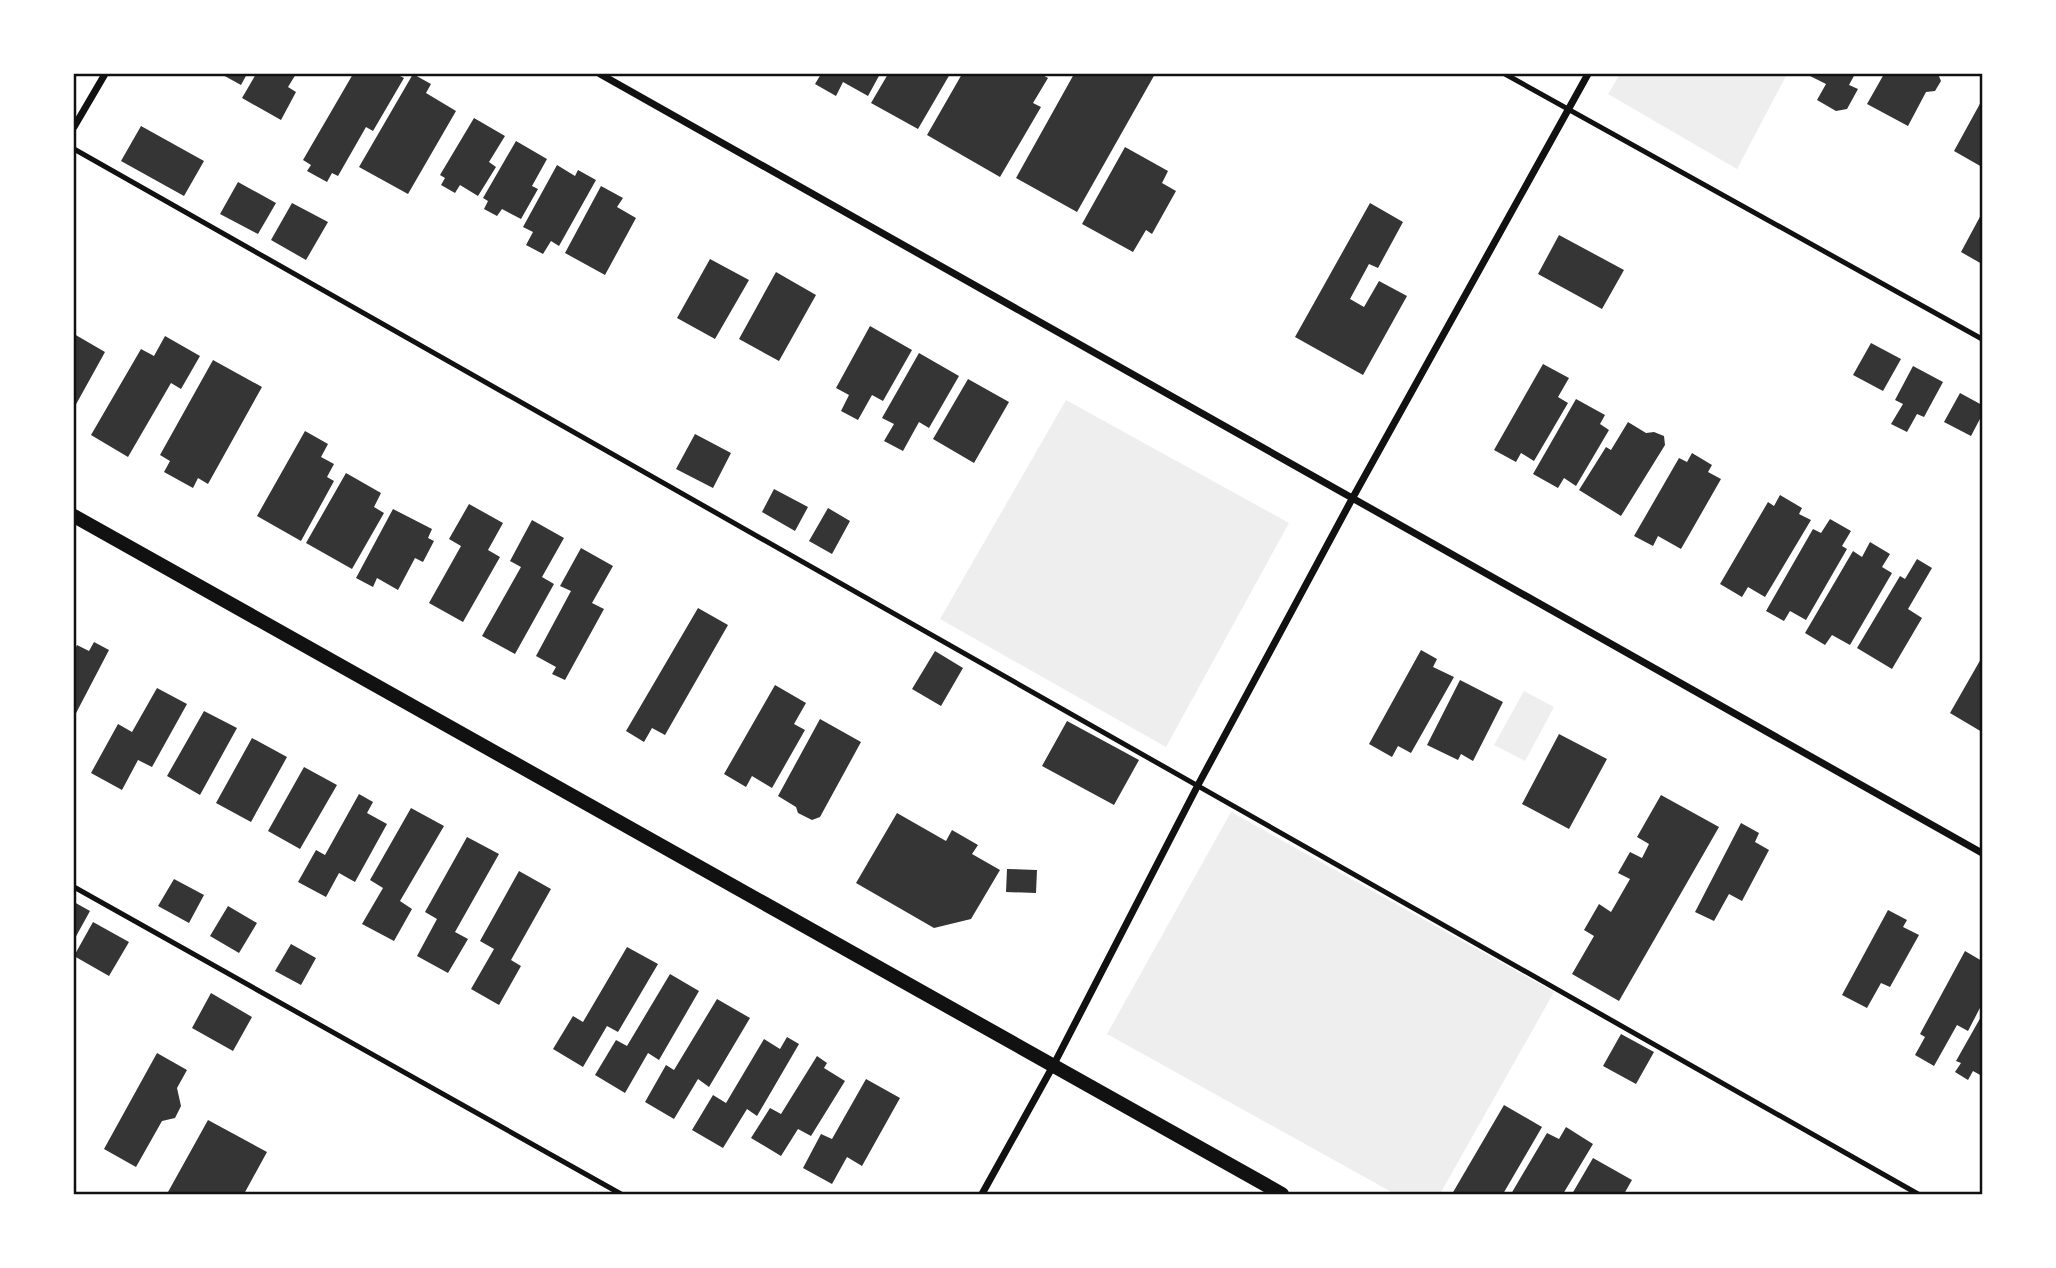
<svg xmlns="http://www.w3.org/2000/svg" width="2056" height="1268" font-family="Poppins,sans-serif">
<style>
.green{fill:#eee}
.building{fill:#353535}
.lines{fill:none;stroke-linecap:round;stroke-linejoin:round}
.service{stroke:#111;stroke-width:5}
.minor{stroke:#111;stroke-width:7}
.secondary{stroke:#111;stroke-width:14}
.neatline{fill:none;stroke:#111;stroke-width:2.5}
</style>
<rect width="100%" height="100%" fill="#fff"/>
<path class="green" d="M1620 74H1787L1737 169 1608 94Z
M1066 400 1289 523 1166 747 940 619Z
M1524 691 1554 707 1525 761 1494 745Z
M1231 812 1554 992 1440 1194H1395L1107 1034Z"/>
<path class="building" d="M221 74H247L241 85Z
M256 74H296L288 87 296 92 281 120 242 98Z
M353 74H396L404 78 373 131 366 127 338 176 332 173 327 182 307 171 311 165 303 160Z
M413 74 431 84 426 93 456 111 408 194 359 167Z
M821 74H880L868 96 843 82 836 96 815 84Z
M888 74H950L918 129 871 103Z
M962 74H1041L1048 78 1033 103 1041 107 1000 177 927 135Z
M1074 74H1155L1077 212 1016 178Z
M1806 74H1855L1849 85 1858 89 1847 109 1836 111 1817 100 1826 84Z
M1884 74H1938L1941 81 1935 91 1926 92 1908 126 1867 104Z
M1982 100V167L1954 151Z
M474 118 505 136 489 162 496 167 478 196 460 185 455 193 441 185 445 178 440 175Z
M141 126 204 161 184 196 121 161Z
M516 141 547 159 532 186 538 189 521 219 502 209 497 216 484 209 488 201 483 198Z
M1125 147 1168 171 1162 183 1176 191 1152 234 1146 230 1133 252 1082 224Z
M557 165 575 176 578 170 596 180 559 246 551 241 543 254 526 245 533 232 523 227Z
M238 182 276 203 258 234 220 214Z
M601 186 623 198 617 207 636 218 605 275 565 253Z
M292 203 328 222 306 260 271 240Z
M1370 203 1403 222 1378 268 1369 264 1350 299 1364 307 1379 281 1407 296 1363 375 1295 337Z
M1982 213V264L1961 252Z
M1559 235 1624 270 1602 309 1538 274Z
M710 259 749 280 715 339 677 318Z
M776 272 816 295 779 361 739 339Z
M870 326 912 350 883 401 872 395 858 420 841 411 849 395 836 388Z
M74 334 105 352 74 408Z
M165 336 200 356 181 389 171 383 128 457 91 435 141 349 154 356Z
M1871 343 1901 359 1883 391 1853 375Z
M919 353 959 376 929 428 919 422 903 451 884 441 894 424 882 418Z
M213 360 262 387 208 484 198 478 193 488 164 472 170 461 160 455Z
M1543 364 1569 378 1558 397 1568 403 1534 461 1521 453 1516 462 1494 450Z
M1913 366 1943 382 1924 417 1917 414 1907 432 1891 424 1903 404 1895 400Z
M968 379 1009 402 974 463 933 439Z
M1960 393 1982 405V415L1971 436 1944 422Z
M1576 399 1605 415 1600 424 1609 430 1576 486 1564 478 1558 488 1533 474Z
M1628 422 1646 433 1654 432 1664 436 1665 445 1621 516 1579 490 1606 447 1611 450Z
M305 431 328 444 321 457 334 464 327 477 334 481 301 541 257 516Z
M695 434 731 453 713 488 676 469Z
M1692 453 1712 465 1708 472 1721 479 1681 549 1658 536 1653 546 1634 536 1679 458 1687 462Z
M346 473 381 493 374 507 384 513 352 569 306 543Z
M774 489 808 507 795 531 762 512Z
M1780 495 1802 508 1799 514 1811 520 1765 597 1748 587 1742 597 1720 584 1768 502 1774 506Z
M469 504 503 523 488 550 500 557 463 622 429 603 461 546 449 539Z
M828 508 850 521 832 554 809 541Z
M393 509 432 529 428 538 434 541 423 562 415 558 398 590 377 578 373 587 356 578Z
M1830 519 1851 531 1842 546 1847 549 1806 620 1790 611 1784 621 1766 611 1813 529 1821 533Z
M532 520 564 538 542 577 554 584 515 654 482 636 521 567 510 561Z
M1870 542 1890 554 1882 567 1892 573 1850 645 1832 635 1825 645 1805 633 1853 551 1862 557Z
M581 548 613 566 592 603 604 609 565 680 552 674 556 667 536 656 571 591 560 586Z
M1917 559 1932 568 1908 609 1922 618 1892 669 1857 648 1900 576 1905 579Z
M698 608 728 625 665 735 652 728 644 742 626 731Z
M94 642 109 650 74 717V651L77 645 89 651Z
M1421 650 1437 659 1433 667 1454 677 1411 753 1398 746 1392 757 1369 744Z
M935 651 963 668 941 706 912 689Z
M1982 657V732L1950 713Z
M1460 680 1503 702 1473 761 1461 754 1458 760 1427 745Z
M775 685 806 703 794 724 805 730 772 788 752 776 746 787 724 774Z
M157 688 187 704 152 767 138 760 122 790 91 773 118 724 132 732Z
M204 711 237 728 200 795 167 776Z
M820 719 861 742 820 817 812 820 798 813 796 807 778 796Z
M1067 721 1139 760 1114 805 1042 766Z
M1559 734 1607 759 1569 829 1522 804Z
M252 738 287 757 251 822 216 803Z
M304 767 337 785 300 849 268 831Z
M359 794 373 802 367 813 387 824 355 882 339 873 326 897 298 882 316 850 325 855Z
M1661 795 1719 827 1619 1001 1572 974 1594 936 1584 930 1599 904 1611 912 1630 879 1618 873 1630 852 1642 858 1649 844 1637 837Z
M411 808 444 826 400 901 412 909 394 941 362 924 383 888 370 880Z
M897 813 946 841 952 830 978 845 972 854 1000 870 971 919 934 928 856 883Z
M1741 823 1759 833 1755 842 1769 850 1742 901 1729 894 1714 921 1695 912Z
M467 837 499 854 455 932 468 939 448 973 417 956 437 919 425 912Z
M1007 869 1037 870 1036 893 1006 892Z
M519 871 551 889 511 960 521 966 499 1005 471 989 494 949 480 941Z
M174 879 204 895 189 923 158 906Z
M74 902 90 911 74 940Z
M228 906 257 923 239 953 210 936Z
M1888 910 1907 920 1903 927 1919 935 1890 987 1881 983 1867 1008 1842 995Z
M93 922 129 942 109 976 74 956Z
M291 944 316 958 301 985 275 971Z
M627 947 658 964 618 1032 607 1026 583 1067 553 1049 573 1016 583 1022Z
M1965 951 1982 961 1980 969 1982 971V1004L1968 1031 1957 1025 1934 1066 1915 1055 1925 1037 1920 1034Z
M670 974 699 991 659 1060 648 1053 625 1093 595 1075 616 1040 627 1046Z
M211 993 252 1017 233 1051 192 1028Z
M717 999 750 1018 709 1087 698 1079 674 1119 645 1102 666 1065 674 1070Z
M1982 1015V1076L1973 1071 1968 1080 1955 1072 1961 1063 1956 1061Z
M1621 1034 1654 1052 1636 1084 1603 1066Z
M787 1037 799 1044 757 1116 747 1109 723 1148 692 1130 713 1095 726 1103 764 1039 780 1049Z
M157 1053 187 1070 177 1088 181 1106 175 1118 162 1121 136 1167 104 1149Z
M817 1056 827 1063 824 1068 845 1081 811 1136 798 1129 781 1156 751 1138 770 1108 781 1114Z
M866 1079 900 1098 862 1166 847 1157 832 1184 803 1168 821 1134 832 1139Z
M1504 1105 1542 1127 1503 1194H1452Z
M208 1120 267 1152 244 1194H172L168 1192Z
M1566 1127 1593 1144 1563 1194H1511L1547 1133 1559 1139Z
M1593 1158 1632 1180 1624 1194H1572Z"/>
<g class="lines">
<path class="service" d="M1505 74 1982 339
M74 149 1918 1194
M74 887 621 1194"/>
<path class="minor" d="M600 74 1982 853
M74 127 105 74
M982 1194 1053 1066 1198 785 1352 499 1588 74"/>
<path class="secondary" d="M74 516 1282 1194"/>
</g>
<rect width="2056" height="1268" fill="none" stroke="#ffffff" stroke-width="150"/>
<rect x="75" y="75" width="1906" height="1118" class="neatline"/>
</svg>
